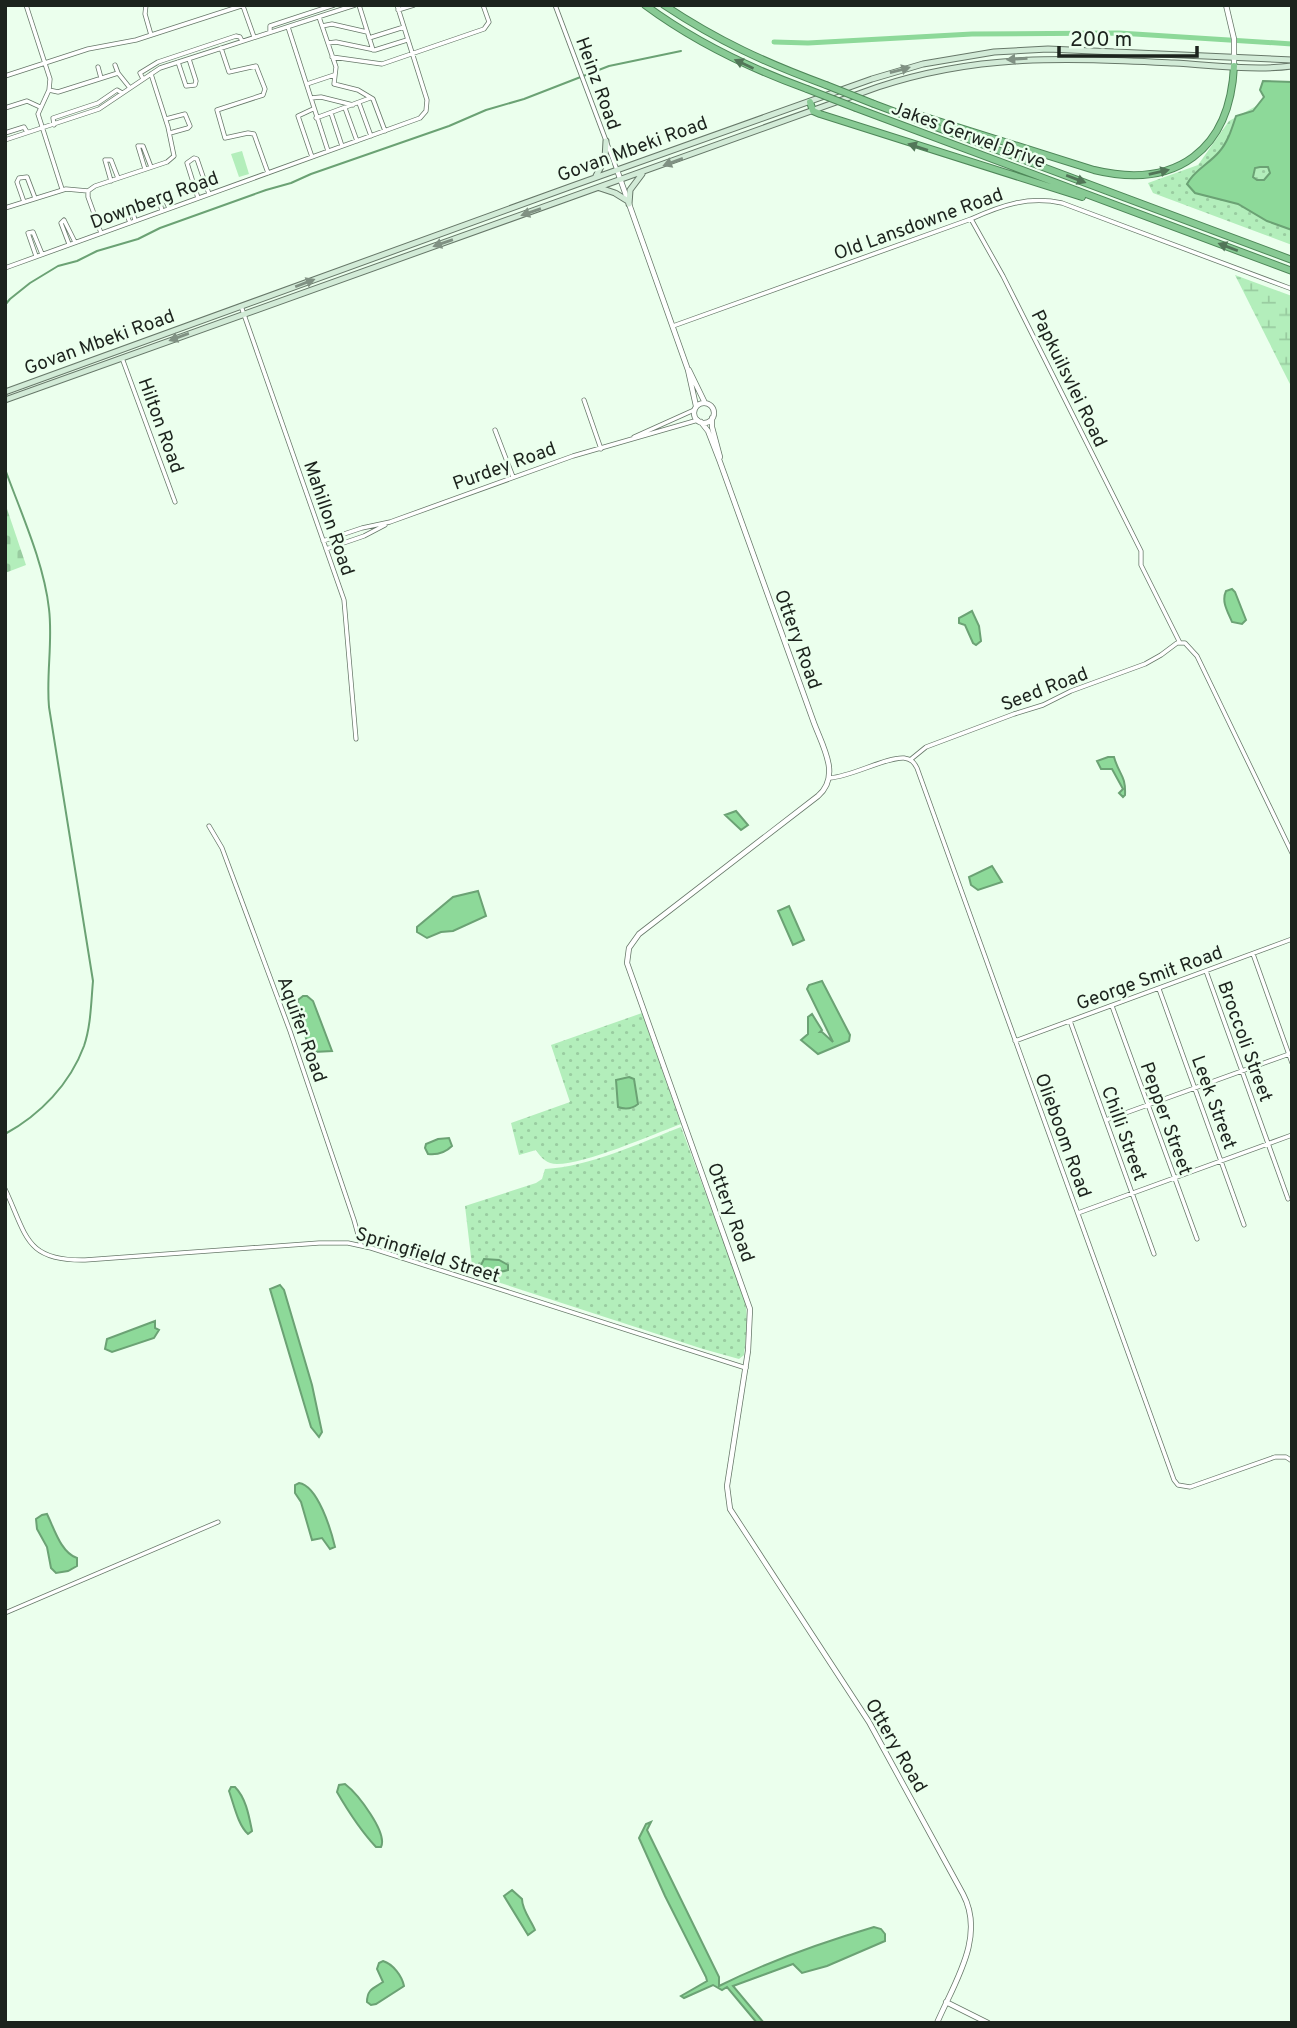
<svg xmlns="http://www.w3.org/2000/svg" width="1297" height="2028" font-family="Overpass,sans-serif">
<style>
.grass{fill:url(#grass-dots)}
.wetland{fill:url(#wetland-marsh)}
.cemetery{fill:url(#cemetery-stones)}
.pitch{fill:#b3eebb}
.water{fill:#8dd999;stroke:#6ba274;stroke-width:2;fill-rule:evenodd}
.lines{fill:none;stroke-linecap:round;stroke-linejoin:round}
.stream{stroke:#6ba274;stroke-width:2}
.canal{stroke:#8dd999;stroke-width:5}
.minor-casing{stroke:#677869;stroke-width:5}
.tertiary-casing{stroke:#677869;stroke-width:6}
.secondary-casing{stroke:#677869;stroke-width:7}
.trunk-casing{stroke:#4f8759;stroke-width:8}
.minor{stroke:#fff;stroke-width:3.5}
.tertiary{stroke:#fff;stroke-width:4.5}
.secondary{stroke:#d2ebd7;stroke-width:5}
.trunk{stroke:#88ca94;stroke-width:6}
.trunk-bridge-casing{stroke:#4f8759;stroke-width:8;stroke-linecap:butt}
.trunk-bridge{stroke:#88ca94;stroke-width:6}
.oneway{fill:#809183}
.oneway2{fill:#527658}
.labels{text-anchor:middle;stroke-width:5;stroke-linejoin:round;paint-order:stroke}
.street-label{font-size:19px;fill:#1c231d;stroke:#ebffed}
</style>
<defs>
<pattern id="grass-dots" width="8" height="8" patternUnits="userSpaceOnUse" patternTransform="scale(1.75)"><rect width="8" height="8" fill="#b3eebb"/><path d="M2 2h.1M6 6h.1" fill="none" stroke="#99cca0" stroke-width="1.8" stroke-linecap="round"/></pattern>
<pattern id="wetland-marsh" width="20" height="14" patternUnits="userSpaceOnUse" patternTransform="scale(1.75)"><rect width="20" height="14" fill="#b3eebb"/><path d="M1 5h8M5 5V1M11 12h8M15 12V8" fill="none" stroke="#99cca0"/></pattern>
<pattern id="cemetery-stones" width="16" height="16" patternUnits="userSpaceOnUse" patternTransform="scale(1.75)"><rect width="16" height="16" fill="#b3eebb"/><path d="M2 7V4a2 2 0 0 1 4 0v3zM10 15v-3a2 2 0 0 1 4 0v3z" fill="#99cca0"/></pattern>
</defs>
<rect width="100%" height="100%" fill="#ebffed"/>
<path class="grass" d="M1276 95H1292V245L1153 193 1148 183 1198 165 1229 121Z
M642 1013 681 1124C651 1135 586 1164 557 1164 547 1164 541 1158 536 1150L519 1155 511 1123 570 1102 551 1045Z
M681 1127 744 1297C749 1316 746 1335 744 1355L739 1359 703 1349 473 1274 465 1206 536 1183 542 1179 545 1169C589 1167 640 1143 681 1127Z"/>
<path class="wetland" d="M1235 275 1292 296V388Z"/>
<path class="cemetery" d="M5 503 26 565 5 573Z"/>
<path class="pitch" d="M242 151 249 174 239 177 231 154Z"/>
<path class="water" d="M1263 81 1292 82V230L1267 221 1238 204 1195 193 1187 184C1194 170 1209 164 1219 152 1228 142 1232 128 1236 116L1253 111 1264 97 1260 90ZM1260 167H1268L1270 173 1264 180H1257L1253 177 1255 168Z
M1232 589 1235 592 1246 620 1242 624 1232 622C1228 612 1221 602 1226 591Z
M972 611 979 626 981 641 976 645 973 643 965 625 959 623V618Z
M1108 757H1114C1119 775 1126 775 1125 795L1123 797 1119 793 1123 789 1112 769H1101L1097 761Z
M736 811 748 825 741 830 725 815Z
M992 866 1002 882 978 890 971 885 969 877Z
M478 891 486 916 453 931 441 932 427 938 417 932V927L453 897Z
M789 906 804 940 793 945 778 911Z
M822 981 850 1035 849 1041 818 1054 801 1040 808 1034V1017L812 1014 822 1030 820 1032H822L833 1042 807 989 809 985Z
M303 996H307L313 1001 332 1051 314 1052 307 1042 298 1006V1000Z
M629 1077 634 1079 638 1104C632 1109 626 1110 618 1107L616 1080Z
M449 1138 452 1146C445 1153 437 1155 428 1154L425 1148 426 1144 438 1139Z
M484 1259 499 1260 508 1265V1270C500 1273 488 1271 480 1267Z
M280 1285 284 1290 312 1385 322 1432 319 1437 311 1427 270 1289Z
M155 1321V1328L159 1330 154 1338 112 1352 105 1349 107 1339Z
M299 1483C318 1486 331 1530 335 1547L330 1549 322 1538 312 1540 301 1502 295 1493V1485Z
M47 1514C54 1528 61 1553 77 1558V1566L68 1571 56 1573 51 1568 47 1547 37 1529 36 1519 42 1515Z
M345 1784C358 1794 388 1833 381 1847H376C361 1831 348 1811 337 1792L339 1785Z
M231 1787H235C246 1798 249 1816 252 1831L248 1834C238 1825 234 1805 229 1791Z
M651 1822 647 1830 719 1977V1986C769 1961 820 1943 874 1927L881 1929 885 1934V1941L827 1966 802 1973 793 1964 733 1986 764 2023H757L727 1987 722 1990 713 1985 684 1998 681 1996 707 1981 706 1977 665 1896 639 1838 646 1824Z
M512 1890 522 1899C522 1910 531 1920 535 1930L528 1935 504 1896Z
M383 1961C393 1964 402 1976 404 1986L376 2004 371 2005 367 2002C367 1989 374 1988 383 1982L377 1969 379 1963Z"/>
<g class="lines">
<path class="stream" d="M5 305 10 299 30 283 58 266 77 261 97 251 138 239 160 228 266 190 291 183 311 174 449 126 486 110 524 99 609 66 681 51
M5 469C21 513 44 563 49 609 53 642 46 674 49 707L93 981C91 1003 91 1025 84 1046 70 1084 40 1115 5 1134"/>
<path class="canal" d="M774 42 808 43 972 34 1119 33 1292 44"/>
<defs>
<path id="minor" d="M26 5 50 79 49 90 38 114 62 189
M146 5 145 14 151 35
M359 5 373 50
M555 5 617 170
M243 6 254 37
M398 10 414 5
M319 17 336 67 334 84 358 90 373 99 385 131
M322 26 332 24 367 32
M288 27 328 151
M270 32V26L334 5
M369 38 404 27
M328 43 336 42 375 50 407 40
M221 48 229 72 256 66 265 89 263 95 217 110 225 138 248 133 254 134 268 173
M332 57 382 64 484 29 489 22 483 5
M178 62 186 86 195 85 196 81 189 59
M115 65 118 73 130 88
M98 67 101 78
M5 76 88 49 136 40 244 5
M143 79 140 73 158 62 236 36 240 37 242 41
M307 84 334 75
M49 90 58 92 118 73
M311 98 321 97 353 105
M359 103 371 136
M5 108 27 101 40 107
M345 108 357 141
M331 113 342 146
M316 118 370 98
M166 119 185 114 190 126 188 128 170 133
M54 125 53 118 98 103 117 90 122 93
M5 133 24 127 27 132
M5 140 99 109 160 68 355 5
M312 157 298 116 313 109
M145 169 138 146H143L151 167
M111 181 105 160H111L118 178
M88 191 95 186 167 162 174 156 168 127 151 74
M198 198 187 163 194 158 197 159 209 194
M24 202 17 182 19 178 27 177 35 198
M5 208 66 189 88 191V197L101 233
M162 211 159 199 164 197 169 208
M971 219 1003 276 1141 551V565L1180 643
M130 223 126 212 127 210H132L135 220
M69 244 61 223 64 220 75 242
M36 256 28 233 33 232 42 254
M5 268 420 118 426 111 427 100 397 5
M241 306 344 600 356 739
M673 326 971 219C1002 205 1028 196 1062 203L1292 289
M122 358 175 502
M584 400 601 449
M495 430 513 477
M634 437 694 410
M323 541 362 528 390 522 573 456 698 420
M326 549 364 536 385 525
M910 760 926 747 1014 714 1043 705 1071 691 1145 664 1161 655 1177 643H1185L1197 656 1292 853
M830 778C853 776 886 757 904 758 911 759 914 762 917 768L1174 1480 1178 1485 1190 1487 1275 1457H1286L1292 1461
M209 826 222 848 290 1031 354 1220 361 1245
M1253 954 1292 1063
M1206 971 1288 1199
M1159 989 1244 1225
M1112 1006 1197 1239
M1070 1021 1154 1254
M1015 1041 1292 939
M1106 1120 1292 1053
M5 1189C27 1236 25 1261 85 1260L319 1243H348L371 1248 746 1368
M1078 1213 1292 1135
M5 1613 218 1522"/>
<path id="tertiary" d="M1226 5 1234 39V66
M617 170 688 370 696 406
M689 370 705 403
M694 413a10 10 0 1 1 20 0a10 10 0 1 1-20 0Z
M712 418V427L720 457
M701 422 708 431 720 462 814 723C823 747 841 776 818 796L639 934 629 948 627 963 750 1309 748 1351 727 1486 730 1509 869 1722 963 1894C986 1937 954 1983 937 2023
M946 2002 988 2023"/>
<path id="secondary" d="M596 176 605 159 606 141
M600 188 615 193 628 201
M629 204 630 190 642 174
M5 392 575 185 872 79 923 64 994 52 1048 49 1292 60
M5 400 878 87C981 53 1069 58 1174 63 1213 65 1254 71 1292 66"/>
<path id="trunk" d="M645 5C695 42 749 68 807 89
M664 5C718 41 766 63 826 85
M810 102 813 111 820 114 1082 197
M874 104 1292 260
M856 108 1292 271
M903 110 1094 170C1176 190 1230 150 1234 66"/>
</defs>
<use href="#minor" class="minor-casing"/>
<use href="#tertiary" class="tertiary-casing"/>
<use href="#secondary" class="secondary-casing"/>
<use href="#trunk" class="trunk-casing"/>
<use href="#minor" class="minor"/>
<use href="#tertiary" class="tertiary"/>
<use href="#secondary" class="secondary"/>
<use href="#trunk" class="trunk"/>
<defs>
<path id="trunk-bridge" d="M826 85 874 104
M807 89 856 108"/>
</defs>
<use href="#trunk-bridge" class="trunk-bridge-casing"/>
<use href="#trunk-bridge" class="trunk-bridge"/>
</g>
<defs><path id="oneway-solid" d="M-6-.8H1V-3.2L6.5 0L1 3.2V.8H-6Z" transform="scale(1.75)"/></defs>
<g class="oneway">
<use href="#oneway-solid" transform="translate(1017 59) rotate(176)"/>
<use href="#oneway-solid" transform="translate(900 70) rotate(-15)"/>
<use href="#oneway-solid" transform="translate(673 162) rotate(160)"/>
<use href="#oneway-solid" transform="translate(531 212) rotate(161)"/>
<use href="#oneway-solid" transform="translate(443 243) rotate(161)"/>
<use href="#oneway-solid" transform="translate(305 283) rotate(-21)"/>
<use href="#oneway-solid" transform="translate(179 337) rotate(160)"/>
</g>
<g class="oneway2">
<use href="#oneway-solid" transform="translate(744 64) rotate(-155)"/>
<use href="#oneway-solid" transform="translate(918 147) rotate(-162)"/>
<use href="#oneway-solid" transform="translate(1159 172) rotate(-13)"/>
<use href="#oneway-solid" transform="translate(1076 179) rotate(21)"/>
<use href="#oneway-solid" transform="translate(1228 247) rotate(-159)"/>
</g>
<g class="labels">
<g class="street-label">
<text transform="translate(599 83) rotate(70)" y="7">Heinz Road</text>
<text transform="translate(969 134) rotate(20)" y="7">Jakes Gerwel Drive</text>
<text transform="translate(632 148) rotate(-20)" y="7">Govan Mbeki Road</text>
<text transform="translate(154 199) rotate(-20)" y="7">Downberg Road</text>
<text transform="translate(918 223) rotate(-20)" y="7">Old Lansdowne Road</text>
<text transform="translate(99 341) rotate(-20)" y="7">Govan Mbeki Road</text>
<text transform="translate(1070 378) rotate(64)" y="7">Papkuilsvlei Road</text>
<text transform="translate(162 425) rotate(70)" y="7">Hilton Road</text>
<text transform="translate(504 465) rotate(-20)" y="7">Purdey Road</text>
<text transform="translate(330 518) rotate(71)" y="7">Mahillon Road</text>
<text transform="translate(799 639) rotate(70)" y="7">Ottery Road</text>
<text transform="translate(1044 688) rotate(-21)" y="7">Seed Road</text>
<text transform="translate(1149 977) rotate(-20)" y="7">George Smit Road</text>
<text transform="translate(303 1029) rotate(70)" y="7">Aquifer Road</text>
<text transform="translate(1246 1041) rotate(70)" y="7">Broccoli Street</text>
<text transform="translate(1215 1102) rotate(70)" y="7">Leek Street</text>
<text transform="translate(1167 1118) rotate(70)" y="7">Pepper Street</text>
<text transform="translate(1125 1133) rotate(70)" y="7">Chilli Street</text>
<text transform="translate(1064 1135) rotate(70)" y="7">Olieboom Road</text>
<text transform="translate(732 1212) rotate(70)" y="7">Ottery Road</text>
<text transform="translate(428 1254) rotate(17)" y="7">Springfield Street</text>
<text transform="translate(897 1745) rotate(60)" y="7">Ottery Road</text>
</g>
</g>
<rect width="1297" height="2028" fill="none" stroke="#1c231d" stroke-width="14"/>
<path d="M1059 46v10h138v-10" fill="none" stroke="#1c231d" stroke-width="3.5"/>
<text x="1070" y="46" font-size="21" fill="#1c231d" stroke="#ebffed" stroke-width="5" paint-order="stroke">200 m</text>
</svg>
